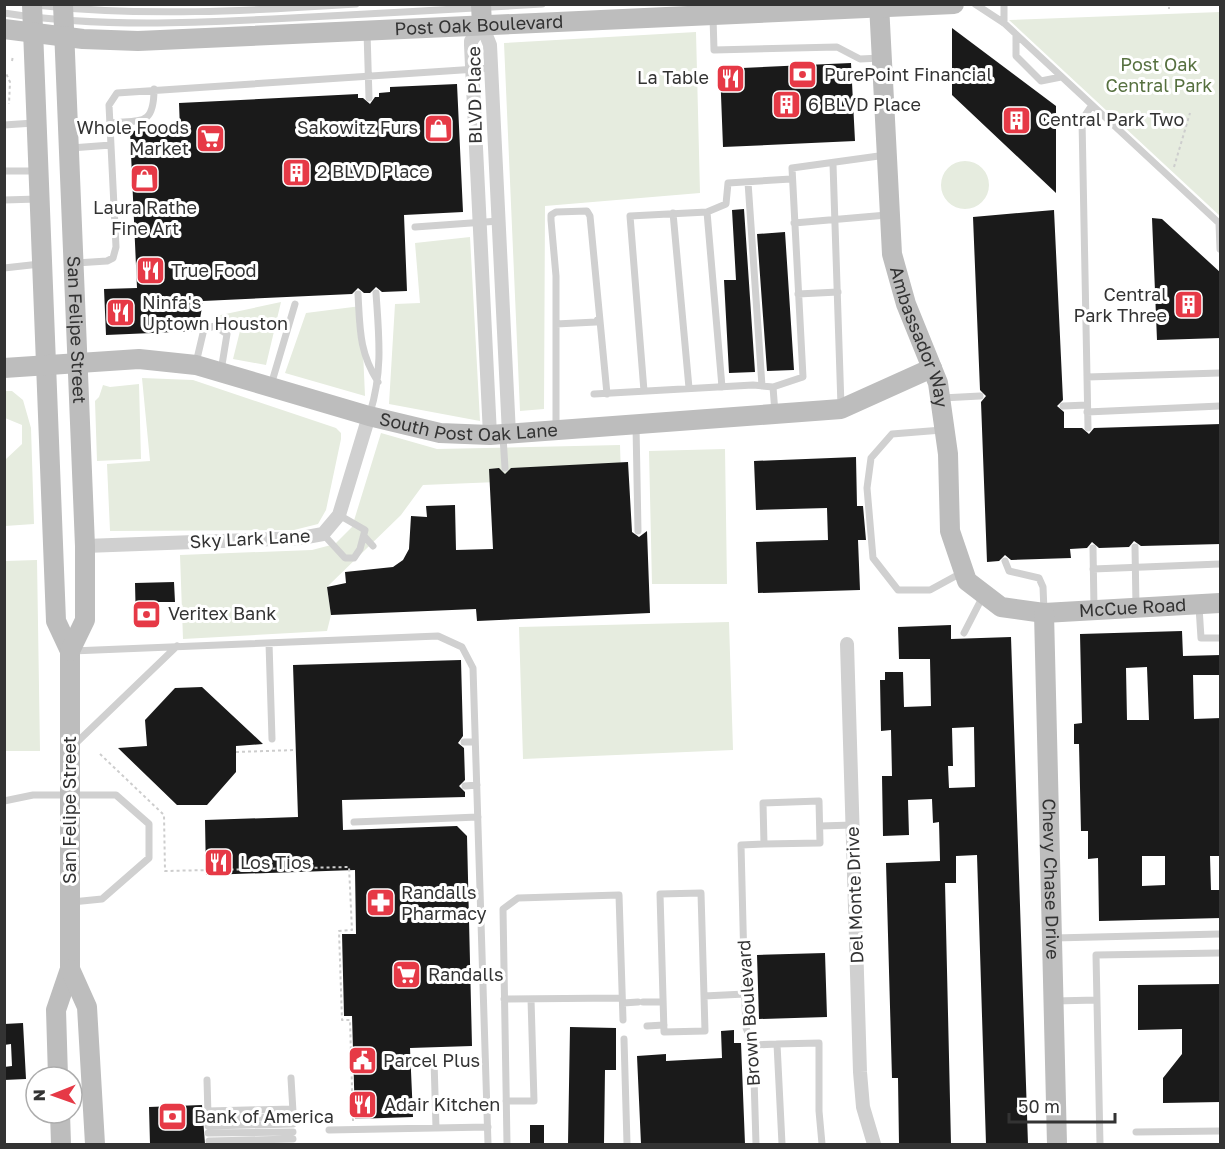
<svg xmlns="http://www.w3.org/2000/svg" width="1225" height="1149" font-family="'Golos Text',sans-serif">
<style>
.green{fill:#e6ecdf}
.building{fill:#1a1a1a;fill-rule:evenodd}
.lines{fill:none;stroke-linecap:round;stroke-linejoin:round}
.path{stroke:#cdcdcd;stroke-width:2;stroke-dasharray:3 3;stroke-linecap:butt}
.lane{stroke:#d0d0d0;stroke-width:7}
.street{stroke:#d0d0d0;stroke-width:14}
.secondary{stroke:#bdbdbd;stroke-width:20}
.labels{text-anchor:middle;stroke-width:6;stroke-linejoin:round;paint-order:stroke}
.street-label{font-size:18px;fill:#333;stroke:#fff}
.park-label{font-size:18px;fill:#56703f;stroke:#fff}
.poi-label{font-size:18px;fill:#333;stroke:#fff;text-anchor:start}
</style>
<rect width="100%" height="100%" fill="#fff"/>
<path class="green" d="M1220 12V216L1009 20Z
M696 32 700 193 545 206 544 409 520 411 504 43Z
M941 185a24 24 0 1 1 48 0a24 24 0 1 1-48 0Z
M470 237 480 421 389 404 395 304 420 303 415 243Z
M281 302 266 365 233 359 240 331 216 316Z
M361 306 365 396 285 373 306 313Z
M142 378 193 380 336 428 341 433V439L326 510 318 524 294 530 110 531 107 464 150 461Z
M139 384 141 459 97 461 95 401 99 397 103 385 110 387Z
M5 391H12L23 400 31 428 34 524 5 526V460L22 444V425L5 418Z
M381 433 437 449 620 445 621 477 423 485 401 515 327 587 331 615 327 631 183 639 180 555 312 550 335 544 352 527Z
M725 449 727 584H652L649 451Z
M37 560 40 751H5V561Z
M729 622 733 750 523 759 519 627Z"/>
<path class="building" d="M952 28 1056 106V193L952 95Z
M851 63 855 141 723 147 720 69Z
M457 84 463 212 404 215 407 291 382 292 376 287 370 293H364L358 288 352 294 203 301 198 331 106 335 104 289 137 288 130 131 180 129 179 103 358 94V98H363L370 104 375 97H379V93L390 92V87Z
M744 209 755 372 729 373 724 280H736L732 210Z
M1054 210 1063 400 1057 406 1064 412V428H1082L1089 434 1094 428 1221 424V544L1141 546 1134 541 1129 547 1099 548 1092 542 1087 548 1070 549 1071 558 1011 560 1005 555 999 561 987 562 981 402 986 396 980 390 973 217Z
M1152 218 1162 219 1221 273V338L1157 340Z
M785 232 794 370 767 371 757 234Z
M856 457 857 506H863L866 540H858L860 590 758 593 756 542 828 540 827 508 756 510 754 461Z
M628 462 632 532 639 537 647 531 650 613 477 621 476 609 331 615 327 587 346 583 345 572 393 567 403 560 409 549 411 516 427 517 426 506 455 505 456 550 493 549 489 469 499 468 505 474 511 468Z
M174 582 175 602H157V625L136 626 135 583Z
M951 625V639L1011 637 1028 1144H986L977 855 956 856V883H945L951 1144H899L898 1078H892L886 863 940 861 939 822 933 823 932 799 908 800 909 835 883 836 882 776H892L891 730 881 731 880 680H885V672H903L904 707 931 706 930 659H899L898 627ZM974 727 975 787 949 788 948 766H953L952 728Z
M1182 631 1183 656 1221 655V675H1193L1194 719 1221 718 1219 856H1210L1211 890H1221V918L1099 921 1098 858 1088 859V831H1081L1079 744H1074V724L1082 723 1080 634ZM1147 667 1149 720H1127L1126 668ZM1142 856H1165V885L1142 886Z
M461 660 463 736 458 743 464 748 465 780 459 786 465 792V797L342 800 343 830 457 826 467 836 472 1046 410 1048 413 1117 355 1119 352 1016H344L342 934H356L355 870 206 875 205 820 298 817 293 665Z
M202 687 263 744 236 746V772L207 805H177L118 748 147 746 145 720 175 688Z
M825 953 827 1017 759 1019 757 955Z
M1221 984V1102L1163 1103V1078L1182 1054V1029L1138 1030V985Z
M23 1023 26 1079 4 1080V1067L12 1066 11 1044 4 1045V1024Z
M570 1027 616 1028V1070H605L604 1144H568Z
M734 1030V1043H741L745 1144H641L637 1056 666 1054V1061L722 1058 721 1031Z
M202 1105 205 1144H150L149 1107Z
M530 1125H544V1144H530Z"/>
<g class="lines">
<path class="path" d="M1169 7V9
M12 61 13 56
M4 69 10 82 9 104
M1174 167 1190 113
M236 752 296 750
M100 754 164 815 165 871 349 867 352 930 339 931 342 1020H350L353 1121"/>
<path class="lane" d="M975 4 1004 23 1220 224
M35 5C143 17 248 11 356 4
M4 13C99 28 196 23 291 18 375 14 458 9 542 4
M713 17 714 50 837 47 860 59 881 58
M1004 23V4
M367 32 369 98
M1016 35V56L1041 81 1061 77
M110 123C142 120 154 126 154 89
M4 125 34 123
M71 148 111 145
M833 164 841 406
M4 171H36
M748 182 762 386
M4 200 38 199
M707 212 722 387
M673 213 689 388
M794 223 887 215
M1219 223 1220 249
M415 227 499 221
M76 263 107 261 113 258 116 247 109 105 117 93 492 68
M4 268 40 264
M358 294C360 329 359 352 378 382
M798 294 838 292
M556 324 596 322 598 319
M196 363 204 329 215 326 227 334 221 371
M1087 377 1220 373
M271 385 295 304
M644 391 630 216 707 212 726 204 728 183 791 179
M594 394 753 385 773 387
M942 398 980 396
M1063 406 1087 405
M1087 412 1220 406
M370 413C383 371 379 337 376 293
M775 413 773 387 803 377 792 168 886 155
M636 426 638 531
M556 427V276L551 220V215L556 212 587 211 590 216 607 394
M1088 428 1082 120 1092 105
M942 430 892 434 871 458 867 488 873 558 898 590H930L963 572
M503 437 505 468
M323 534 345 558H354L360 549 365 530 339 515
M364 536 373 546
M1135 547 1136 606
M1093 548 1094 608
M1005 561 1009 571 1039 578 1043 587 1044 611
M1093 569 1220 564
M1199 607 1201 638H1220
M964 633 983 596
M269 643 272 739
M72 651 438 636 462 647 473 668 488 1144
M464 742H475
M74 745 177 646
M465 786 477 785
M4 801 33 795H116L149 824V858L102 899 72 902
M819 801 820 843 764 844 763 803Z
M354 822 478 817
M820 826 853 825
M1054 938 1220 934
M704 996 701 893 660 894 664 1032 705 1031 704 996 745 994
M504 999 622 998
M1054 1001 1097 1000
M643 1002H663
M623 1003 638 1002
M647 1026 664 1025
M624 1039 627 1144
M753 1045 777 1044
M434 1060 436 1128
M291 1078 293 1112
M207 1080 208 1115
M506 1101H534L531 999
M208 1111 292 1109
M208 1118 293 1117
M208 1126 293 1124
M329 1130 488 1127
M1136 1132 1220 1131
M208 1133 293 1132
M209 1141 293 1139
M507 1144 503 909 518 898 619 895 623 1020
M756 1144 753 1045 746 1028 745 1004 741 845 764 844
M782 1144 777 1044 819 1043V1111L822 1144
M1100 1144 1096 955 1220 953"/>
<path class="street" d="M490 435 471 45V41L482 25 490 45 509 434
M85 546 301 538 323 534 339 515 369 416
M847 644 860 1072 863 1107 874 1144"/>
<g class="secondary">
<path d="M32 4 56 621 70 651V969L56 1010 58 1077"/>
<path id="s1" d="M63 4 85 546V620L70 651"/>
<path d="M481 4 482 25"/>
<path id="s2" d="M879 4 892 254 906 304 938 383 948 454 950 531 967 581 1001 607 1044 613 1220 603"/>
<path id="s3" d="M4 29 83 39 138 41 954 4"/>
<path id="s4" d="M4 368 139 359 196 365 369 416 440 433 490 435 841 409 932 368"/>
<path id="s5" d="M1044 613 1057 1144"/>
<path d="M70 969 87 1007 95 1144"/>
<path d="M60 1113 61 1144"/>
</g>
</g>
<defs>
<symbol id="bank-square" viewBox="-11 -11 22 22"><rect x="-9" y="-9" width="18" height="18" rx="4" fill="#e63946" stroke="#fff"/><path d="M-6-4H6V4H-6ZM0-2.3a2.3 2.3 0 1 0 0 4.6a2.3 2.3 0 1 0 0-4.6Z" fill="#fff"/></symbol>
<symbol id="restaurant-square" viewBox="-11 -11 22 22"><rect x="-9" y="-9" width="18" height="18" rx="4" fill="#e63946" stroke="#fff"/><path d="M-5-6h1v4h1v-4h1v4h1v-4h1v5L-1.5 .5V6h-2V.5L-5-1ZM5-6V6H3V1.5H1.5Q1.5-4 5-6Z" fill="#fff"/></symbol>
<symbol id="building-square" viewBox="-11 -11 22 22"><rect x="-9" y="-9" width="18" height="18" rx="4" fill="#e63946" stroke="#fff"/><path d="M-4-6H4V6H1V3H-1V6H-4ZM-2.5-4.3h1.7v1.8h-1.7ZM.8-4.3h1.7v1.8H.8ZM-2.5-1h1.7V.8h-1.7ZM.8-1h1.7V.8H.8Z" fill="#fff"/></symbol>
<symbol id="shop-square" viewBox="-11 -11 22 22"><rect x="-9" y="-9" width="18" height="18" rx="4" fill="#e63946" stroke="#fff"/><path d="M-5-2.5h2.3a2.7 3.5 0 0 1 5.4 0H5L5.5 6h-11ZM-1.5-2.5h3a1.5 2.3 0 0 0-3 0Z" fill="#fff"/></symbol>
<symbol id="supermarket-square" viewBox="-11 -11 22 22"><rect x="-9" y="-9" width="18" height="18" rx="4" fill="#e63946" stroke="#fff"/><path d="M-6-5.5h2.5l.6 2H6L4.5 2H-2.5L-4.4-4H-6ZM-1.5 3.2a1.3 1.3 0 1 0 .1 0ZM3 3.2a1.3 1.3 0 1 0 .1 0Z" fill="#fff"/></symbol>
<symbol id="pharmacy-square" viewBox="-11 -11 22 22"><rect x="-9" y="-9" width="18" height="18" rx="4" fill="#e63946" stroke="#fff"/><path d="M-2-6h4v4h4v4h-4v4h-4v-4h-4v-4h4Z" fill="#fff"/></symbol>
<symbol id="civic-square" viewBox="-11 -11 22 22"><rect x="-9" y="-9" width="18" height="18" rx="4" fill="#e63946" stroke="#fff"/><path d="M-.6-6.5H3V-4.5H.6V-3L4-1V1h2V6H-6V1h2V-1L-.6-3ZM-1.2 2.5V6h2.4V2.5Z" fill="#fff"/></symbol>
</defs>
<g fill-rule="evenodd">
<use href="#bank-square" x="786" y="58" width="33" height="33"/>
<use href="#restaurant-square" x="714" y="62" width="33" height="33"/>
<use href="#building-square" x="770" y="88" width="33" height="33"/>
<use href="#building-square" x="1000" y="104" width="33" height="33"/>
<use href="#shop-square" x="422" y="112" width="33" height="33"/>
<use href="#supermarket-square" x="194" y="122" width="33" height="33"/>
<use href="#building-square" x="280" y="156" width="33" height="33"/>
<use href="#shop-square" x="128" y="162" width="33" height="33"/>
<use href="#restaurant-square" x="134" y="254" width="33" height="33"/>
<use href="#building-square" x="1172" y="288" width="33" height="33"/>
<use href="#restaurant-square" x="104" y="296" width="33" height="33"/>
<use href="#bank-square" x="130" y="598" width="33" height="33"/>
<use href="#restaurant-square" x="202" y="846" width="33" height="33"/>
<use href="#pharmacy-square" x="364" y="886" width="33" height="33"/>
<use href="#supermarket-square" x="390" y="958" width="33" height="33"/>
<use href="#civic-square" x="346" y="1044" width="33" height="33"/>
<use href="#restaurant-square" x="346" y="1088" width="33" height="33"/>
<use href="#bank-square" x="156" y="1100" width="33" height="33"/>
</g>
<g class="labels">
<g class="street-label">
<text dy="6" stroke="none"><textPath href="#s3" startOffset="476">Post Oak Boulevard</textPath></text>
<text transform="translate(475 95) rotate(-91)" y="6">BLVD Place</text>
<text dy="6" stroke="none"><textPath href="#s1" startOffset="326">San Felipe Street</textPath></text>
<text dy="6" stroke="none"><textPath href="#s2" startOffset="338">Ambassador Way</textPath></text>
<text dy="6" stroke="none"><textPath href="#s4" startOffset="474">South Post Oak Lane</textPath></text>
<text transform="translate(250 539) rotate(-3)" y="6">Sky Lark Lane</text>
<text dy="6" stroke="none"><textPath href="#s2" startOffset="764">McCue Road</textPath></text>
<text transform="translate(70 810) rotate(-90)" y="6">San Felipe Street</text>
<text dy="6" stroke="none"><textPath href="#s5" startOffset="266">Chevy Chase Drive</textPath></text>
<text transform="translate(855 895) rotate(-92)" y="6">Del Monte Drive</text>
<text transform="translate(749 1013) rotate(-94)" y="6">Brown Boulevard</text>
</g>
<g class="park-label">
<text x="1159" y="71">Post Oak<tspan x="1159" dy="21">Central Park</tspan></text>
</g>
<g class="poi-label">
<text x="824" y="81">PurePoint Financial</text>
<text x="709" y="84" text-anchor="end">La Table</text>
<text x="808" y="111">6 BLVD Place</text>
<text x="1038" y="126">Central Park Two</text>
<text x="189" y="134" text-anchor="end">Whole Foods<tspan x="189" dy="21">Market</tspan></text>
<text x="418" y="134" text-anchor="end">Sakowitz Furs</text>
<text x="317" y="178">2 BLVD Place</text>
<text x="145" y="214" text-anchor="middle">Laura Rathe<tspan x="145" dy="21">Fine Art</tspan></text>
<text x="171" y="277">True Food</text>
<text x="1167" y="301" text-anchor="end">Central<tspan x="1167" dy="21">Park Three</tspan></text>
<text x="142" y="309">Ninfa's<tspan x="142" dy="21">Uptown Houston</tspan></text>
<text x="168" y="620">Veritex Bank</text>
<text x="240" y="869">Los Tios</text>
<text x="401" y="899">Randalls<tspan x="401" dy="21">Pharmacy</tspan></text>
<text x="428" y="981">Randalls</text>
<text x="383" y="1067">Parcel Plus</text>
<text x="384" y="1111">Adair Kitchen</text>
<text x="194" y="1123">Bank of America</text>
</g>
</g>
<rect width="1225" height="1149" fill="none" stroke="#333333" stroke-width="12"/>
<g transform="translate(54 1095) rotate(269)"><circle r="28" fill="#ffffff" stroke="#adadad" stroke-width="1.5"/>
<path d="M0-4.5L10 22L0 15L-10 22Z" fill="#e63946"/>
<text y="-9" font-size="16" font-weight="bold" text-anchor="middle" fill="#333333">N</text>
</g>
<path d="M1009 1113v9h106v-9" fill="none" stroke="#333333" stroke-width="3"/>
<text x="1018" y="1113" font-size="18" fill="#333333" stroke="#ffffff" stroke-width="4.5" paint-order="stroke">50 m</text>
</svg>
